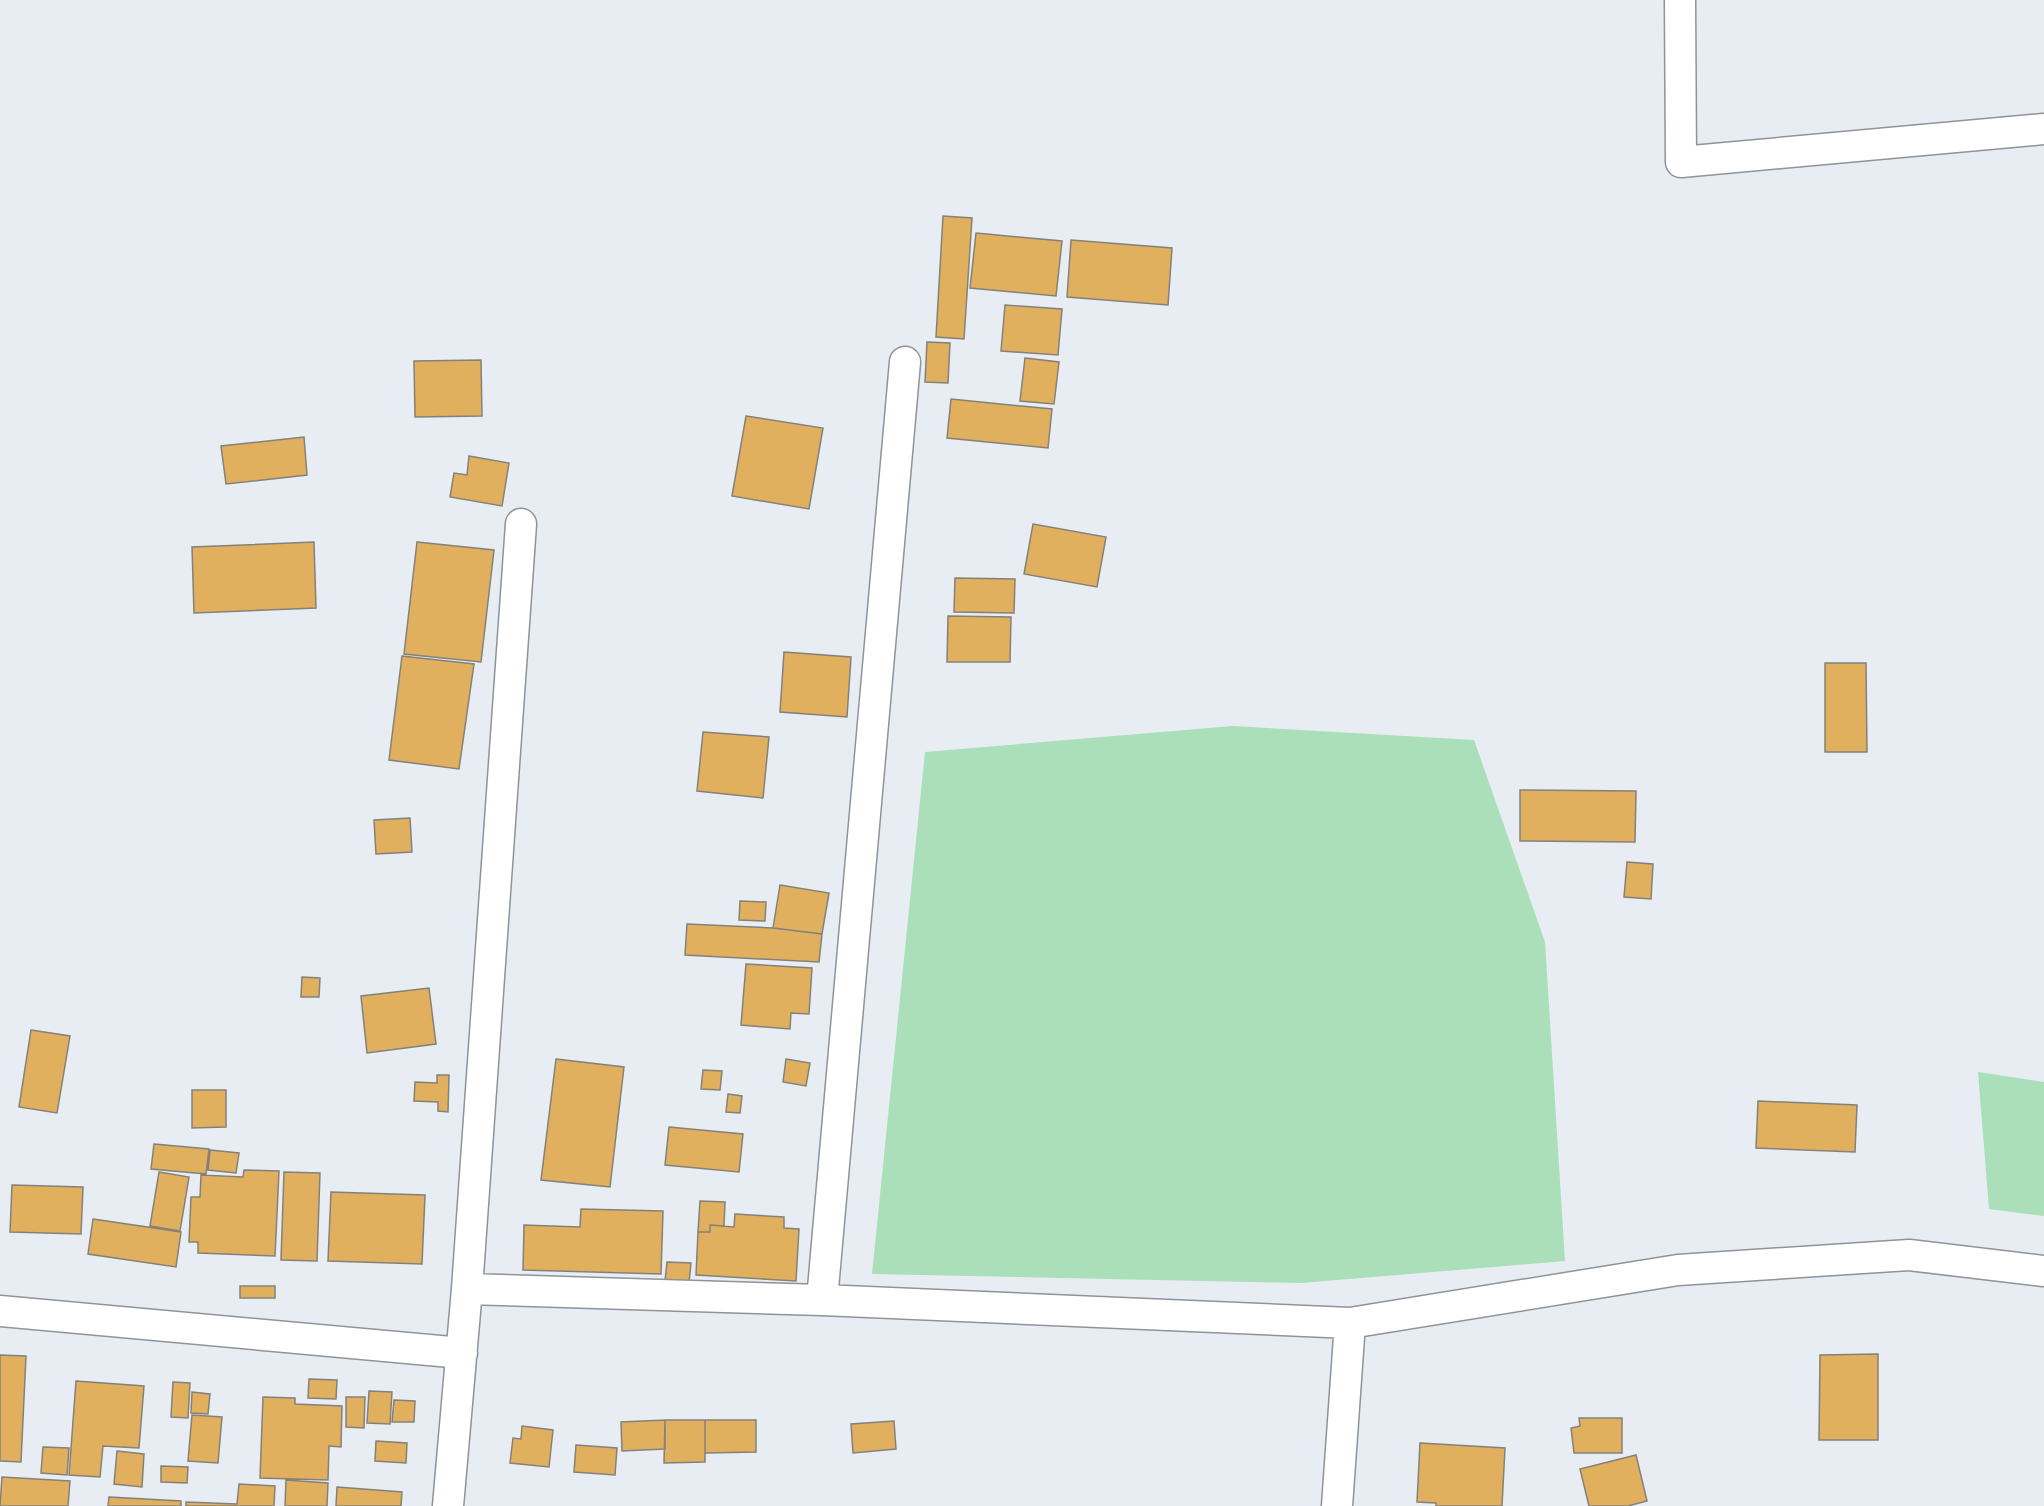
<svg xmlns="http://www.w3.org/2000/svg" width="2044" height="1506" font-family="Commissioner,sans-serif">
<style>
.green{fill:#aadfb9}
.building{fill:#e0b05e;stroke:#84817b;stroke-width:1.5}
.lines{fill:none;stroke-linecap:round;stroke-linejoin:round}
.street-casing{stroke:#8e9499;stroke-width:33}
.street{stroke:#fff;stroke-width:30}
</style>
<rect width="100%" height="100%" fill="#e7edf2"/>
<path class="green" d="M1233 726 1474 740 1545 942 1565 1261 1301 1283 872 1274 925 752Z
M1978 1072 2044 1082V1216L1989 1209Z"/>
<path class="building" d="M943 216 972 218 964 339 936 337Z
M976 233 1062 241 1056 296 970 288Z
M1071 240 1172 248 1168 305 1067 297Z
M1005 305 1062 309 1058 355 1001 351Z
M927 342 950 343 948 383 925 382Z
M1025 358 1059 362 1054 404 1020 401Z
M481 360 482 416 415 417 414 361Z
M951 399 1052 409 1048 448 947 438Z
M746 416 823 428 809 509 732 496Z
M304 437 307 475 226 484 221 446Z
M469 456 509 463 502 506 450 497 454 473 467 475Z
M1033 524 1106 537 1097 587 1024 574Z
M314 542 316 608 194 613 192 547Z
M417 542 494 550 481 662 404 654Z
M955 578 1015 579 1014 613 954 612Z
M948 616 1011 617 1010 662H947Z
M784 652 851 657 847 717 780 712Z
M402 656 474 664 459 769 389 760Z
M1825 663H1866L1867 752H1825Z
M703 732 769 737 763 798 697 791Z
M1520 790 1636 791 1635 842 1520 841Z
M410 818 412 852 376 854 374 820Z
M1627 862 1653 864 1651 899 1624 897Z
M780 885 829 893 822 934 773 928Z
M740 901 766 902 765 921 739 920Z
M687 924 773 928 822 934 819 962 685 955Z
M746 964 812 968 809 1014 791 1013 790 1029 741 1025Z
M302 977 320 978 319 997H301Z
M429 988 436 1044 367 1053 361 996Z
M31 1030 70 1036 57 1113 19 1107Z
M556 1059 624 1067 610 1187 541 1180Z
M786 1059 810 1063 806 1086 783 1082Z
M703 1070 722 1071 720 1090 701 1089Z
M437 1075H449L448 1112 438 1111V1102L414 1101 415 1082 437 1083Z
M192 1090H226V1127L192 1128Z
M728 1094 742 1096 740 1113 726 1112Z
M1758 1101 1857 1105 1855 1152 1756 1148Z
M669 1127 743 1134 739 1172 665 1165Z
M154 1144 209 1149 206 1174 151 1169Z
M210 1150 239 1153 236 1173 208 1170Z
M244 1170 279 1171 275 1256 198 1253V1242H189L191 1197H200L201 1175 243 1177Z
M159 1172 189 1177 180 1231 150 1226Z
M284 1172 320 1173 317 1261 281 1260Z
M12 1185 83 1187 81 1234 10 1232Z
M331 1192 425 1195 422 1264 328 1261Z
M700 1201 725 1202 724 1226 710 1225V1232H698Z
M581 1209 663 1211 661 1274 523 1270 524 1225 580 1227Z
M735 1214 784 1217V1228L799 1229 796 1281 696 1275 698 1232H710V1225L734 1227Z
M93 1219 181 1232 176 1267 88 1254Z
M667 1262 691 1263 688 1293 664 1291Z
M240 1286H275V1298H240Z
M1878 1354V1440H1819L1820 1355Z
M0 1355 26 1356 21 1462 0 1461Z
M309 1379 337 1380 336 1399 308 1398Z
M76 1381 144 1386 139 1448 103 1446 100 1477 69 1475Z
M173 1382 190 1383 188 1418 171 1417Z
M369 1391 392 1392 390 1424 367 1423Z
M192 1392 210 1394 208 1414 191 1413Z
M263 1397 295 1398V1404L342 1406 341 1447 329 1446 328 1480 260 1478Z
M346 1397H365L364 1428 346 1427Z
M394 1400 415 1401 414 1422H392Z
M192 1415 222 1417 218 1463 188 1461Z
M1579 1418H1622V1453H1574L1571 1428 1580 1426Z
M665 1420H705V1462L664 1463Z
M665 1420V1449L622 1451 621 1422Z
M705 1420H756V1452L705 1453Z
M894 1421 896 1449 853 1453 851 1424Z
M522 1426 553 1430 549 1467 510 1463 513 1438 521 1439Z
M376 1441 407 1443 406 1463 375 1461Z
M1420 1443 1505 1448 1502 1506H1436V1503L1417 1502Z
M576 1445 617 1448 615 1475 574 1472Z
M43 1447 69 1448 67 1475 41 1473Z
M117 1451 144 1454 142 1487 114 1484Z
M1636 1455 1647 1501 1628 1506H1589L1580 1469Z
M161 1466 188 1467 187 1483 161 1482Z
M2 1477 70 1481 68 1506H0Z
M286 1480 328 1483 327 1506H285Z
M239 1484 275 1486 274 1506H186V1502L237 1504Z
M337 1487 402 1492 401 1506H336Z
M109 1497 181 1501V1506H108Z"/>
<g class="lines">
<defs>
<path id="street" d="M1680 0 1681 162 2044 129
M467 1289 521 524
M822 1300 905 362
M0 1311 462 1353
M448 1506 467 1289 822 1300 1350 1323 1678 1270 1909 1255 2044 1271
M1337 1506 1350 1323"/>
</defs>
<use href="#street" class="street-casing"/>
<use href="#street" class="street"/>
</g>
</svg>
